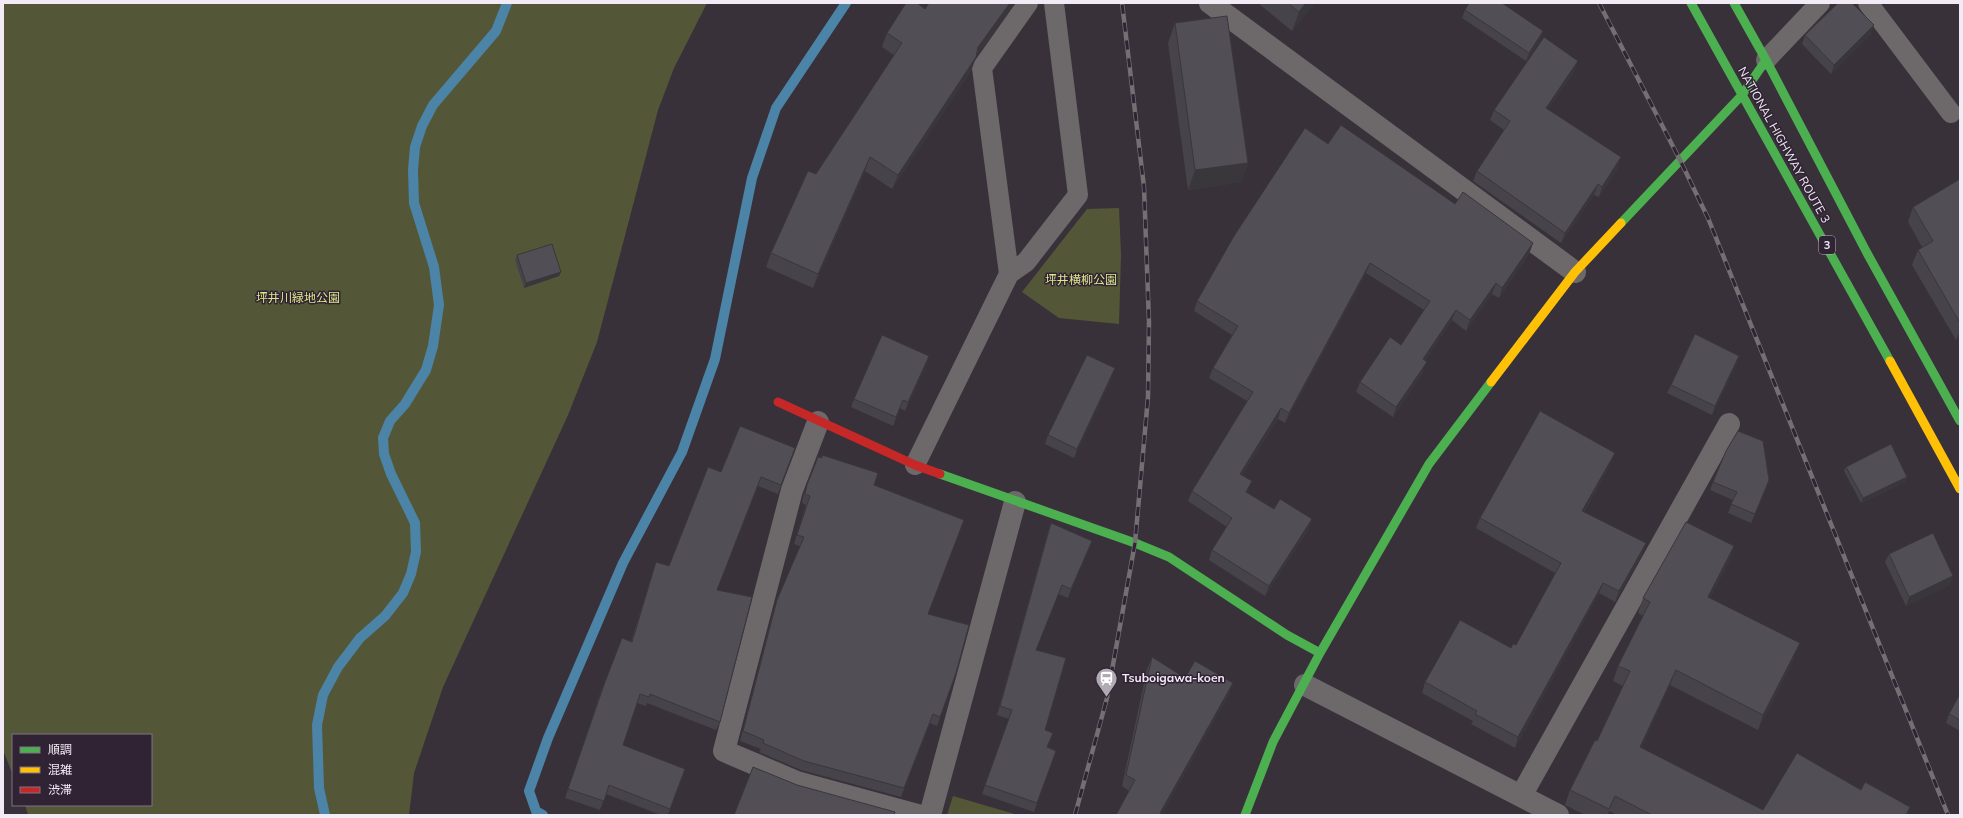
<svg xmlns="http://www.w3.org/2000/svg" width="1963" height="818" font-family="Mulish,'Noto Sans JP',sans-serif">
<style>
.green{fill:#545737}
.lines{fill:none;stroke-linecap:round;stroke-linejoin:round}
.stream{stroke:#4b84a7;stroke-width:10}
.lane{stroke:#6d6869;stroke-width:20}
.street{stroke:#6d6869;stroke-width:22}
.fast{stroke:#4caf50;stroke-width:9}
.slow{stroke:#ffc107;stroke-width:9}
.jam{stroke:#c62828;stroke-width:9}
.rail-casing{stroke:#746f73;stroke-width:4.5}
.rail{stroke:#302334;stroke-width:3;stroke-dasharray:9;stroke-linecap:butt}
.wall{fill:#47434a}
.shaded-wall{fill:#39373c}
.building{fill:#524e56;stroke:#39373c}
.labels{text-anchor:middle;stroke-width:3;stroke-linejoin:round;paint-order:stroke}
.shield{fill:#302334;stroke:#b8aebb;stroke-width:1}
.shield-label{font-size:11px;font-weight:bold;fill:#f2eaf5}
.street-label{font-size:12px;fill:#f2eaf5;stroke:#302334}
.park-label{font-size:12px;fill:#dce78a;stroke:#302334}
.poi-label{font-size:12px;font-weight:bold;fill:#f2eaf5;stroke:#302334;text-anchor:start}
</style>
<rect width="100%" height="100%" fill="#38313a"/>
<path class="green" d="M3 3H707L674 68 658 110 597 342 568 415 443 687 414 773 409 815H28L25 805H151V735H13V775L3 750Z
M1119 208 1121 254 1119 324 1059 318 1022 292 1087 209Z
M953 796 1018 815H947Z"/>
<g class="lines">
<path class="stream" d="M325 815 319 788 317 725 323 695 338 667 360 638 385 616 403 593 411 574 416 552 415 523 391 474 384 454 383 438 390 421 405 404 426 370 433 346 439 305 434 267 414 203 413 170 415 147 422 126 433 105 496 31 507 3
M543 815 536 811 529 791 548 738 623 563 682 452 715 359 752 178 776 108 846 3"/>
<path class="lane" d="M1868 3 1951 113
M1766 60 1820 3
M1009 274 1026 262 1078 195 1054 3
M915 465 1009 274 982 68 1028 3"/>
<path class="street" d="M1210 3 1575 272
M818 422 792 490 724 751 797 782 918 815
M1305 685 1558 815
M1521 796 1729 424
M930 815 1015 502"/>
<path class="fast" d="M1691 3 1890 361
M1734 3 1766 60 1867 253 1960 421
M1621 223 1742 95 1766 60
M940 474 1135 543 1169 557 1287 635 1320 653
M1245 815 1273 742 1320 653 1429 464 1491 382"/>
<path class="slow" d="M1890 361 1960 489
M1491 382 1575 272 1621 223"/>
<path class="jam" d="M778 402 915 465 940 474"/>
<defs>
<path id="rail" d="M1599 3 1680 160 1708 218 1948 815
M1075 815 1107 698 1135 543 1148 397 1149 322 1144 187 1122 3"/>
</defs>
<use href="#rail" class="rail-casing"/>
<use href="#rail" class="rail"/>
</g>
<path class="wall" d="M929 3H1015L976 57 971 71 892 189 865 171 813 288 766 267 771 253 816 174 894 55 882 47 887 33 925 9Z
M1258 3H1315L1292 31Z
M1469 3H1504L1503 4 1543 31 1540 40 1526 61 1462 18 1465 10Z
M1175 23 1248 163 1241 182 1188 190 1168 43Z
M1871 34 1831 74 1802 44 1805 35Z
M1575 71 1548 109 1618 168 1599 197 1594 195 1561 243 1473 181 1477 171 1504 130 1490 120 1494 110Z
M1328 144 1455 204 1533 243 1529 254 1499 298 1492 294 1466 331 1452 320 1425 361 1423 372 1393 417 1356 392 1360 382 1401 345 1424 310 1366 273 1285 423 1278 419 1242 475 1247 493 1308 530 1265 596 1209 560 1212 550 1227 527 1188 501 1192 491 1247 401 1209 378 1213 368 1232 335 1194 311 1197 301Z
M1960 179V338L1956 340 1912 265 1918 250 1922 247 1908 222 1913 207Z
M517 255 561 272 559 276 524 288 515 260Z
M929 356 926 365 905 411 900 408 893 426 851 407 854 399Z
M1739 356 1736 365 1712 415 1667 393 1671 385Z
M1112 377 1074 458 1045 444 1048 435Z
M795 448 778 494 758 486 717 590 720 722 716 730 647 703 646 706 637 703 623 745 685 769 668 815H661L606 794 600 810 565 798 601 691 631 642 656 562 669 566 721 472Z
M818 457 874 485 928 614 956 673 937 726 930 723 901 797 801 770 759 752 761 749 740 741 774 609 800 546 794 544 806 505 802 503 804 494Z
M1611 463 1584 512 1642 554 1615 602 1599 593 1515 748 1471 724 1473 721 1422 693 1425 682 1511 648 1516 645 1555 573 1476 528 1480 518Z
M1846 467 1907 477 1905 482 1861 503 1844 471Z
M1713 482 1766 489 1751 523 1728 513 1733 500 1710 490Z
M1051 523 1092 541 1068 598 1058 594 1036 650 1047 747 1056 751 1034 812 982 794 1009 719 997 715 1048 532Z
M1734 546 1729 561 1710 598 1794 658 1758 730 1670 685 1641 748 1763 810 1861 790 1910 807 1907 815H1617L1609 811 1608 815H1585L1565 805 1570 790 1597 741 1623 686 1613 681 1618 666 1643 616 1638 613 1643 598Z
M1889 554 1950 585 1906 606 1885 562Z
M1152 657 1185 678 1229 694 1162 814 1129 791 1122 786 1147 669Z
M1960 694V731L1946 723 1949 714Z"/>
<path class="shaded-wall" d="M1010 3H1015L976 57 971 71 892 189 898 175 978 47Z
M1306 3H1315L1292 31 1299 12Z
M1874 25 1871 34 1831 74 1834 65Z
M1543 31 1540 40 1526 61 1529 53Z
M1578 61 1575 71 1542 118 1546 108Z
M870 157 865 171 813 288 818 274Z
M1621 157 1618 168 1599 197 1602 187Z
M1248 163 1241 182 1188 190 1195 170Z
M1598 184 1594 195 1561 243 1565 233Z
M1533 243 1529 254 1499 298 1502 288Z
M1370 263 1366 273 1285 423 1289 413Z
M561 272 559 276 524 288 526 283Z
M1496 283 1492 294 1466 331 1470 320Z
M1456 310 1452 320 1419 370 1423 359Z
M1960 329V338L1956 340Z
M929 356 926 365 905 411 908 402Z
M1739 356 1736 365 1712 415 1715 406Z
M1427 362 1423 372 1393 417 1396 407Z
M1115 368 1112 377 1074 458 1077 449Z
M1281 408 1278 419 1236 484 1240 474Z
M1615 453 1611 463 1578 522 1582 511Z
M1907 477 1905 482 1861 503 1863 498Z
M1769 480 1766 489 1751 523 1755 514Z
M1252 481 1248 492 1242 503 1246 492Z
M1312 519 1308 530 1265 596 1269 586Z
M1092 541 1089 550 1068 598 1071 589Z
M1646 543 1642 554 1615 602 1619 591Z
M1734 546 1729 561 1703 612 1708 597Z
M1953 576 1950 585 1906 606 1909 597Z
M1603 583 1599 593 1515 748 1518 737Z
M1800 643 1794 658 1758 730 1763 715Z
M1676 670 1670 685 1635 762 1640 747Z
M1233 683 1229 694 1162 815 1160 813Z"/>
<path class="building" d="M906 3H917L925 9 929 3H1010L978 47 976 57 898 175 870 157 818 274 771 253 808 171 816 174 902 43 887 33Z
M1288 3H1306L1299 12Z
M1469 3H1502L1543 31 1529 53 1465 10Z
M1838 3H1852L1874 25 1834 65 1805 35Z
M1227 16 1248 163 1195 170 1175 23Z
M1544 37 1578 61 1546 108 1621 157 1602 187 1598 184 1565 233 1477 171 1510 121 1494 110Z
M1341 125 1455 204 1463 192 1533 243 1502 288 1496 283 1470 320 1456 310 1423 359 1427 362 1396 407 1360 382 1390 337 1401 345 1430 301 1370 263 1289 413 1281 408 1240 474 1252 481 1246 492 1274 509 1280 499 1312 519 1269 586 1212 550 1232 518 1192 491 1253 392 1213 368 1238 326 1197 301 1234 236 1305 128 1328 144Z
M1960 179V323L1918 250 1933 241 1913 207Z
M552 244 561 272 526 283 517 255Z
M1695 334 1739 356 1715 406 1671 385Z
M882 335 929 356 908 402 903 400 896 417 854 399Z
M1087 355 1115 368 1077 449 1048 435Z
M1540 411 1615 453 1582 511 1646 543 1619 591 1603 583 1518 737 1475 714 1477 711 1425 682 1460 620 1511 648 1513 644 1516 645 1561 563 1480 518Z
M740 426 795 448 781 485 761 477 717 590 752 597 720 722 650 694 649 697 640 694 623 745 685 769 670 809 609 785 604 801 568 789 605 682 622 638 632 642 656 562 669 566 708 467 721 472Z
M1738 431 1763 441 1769 480 1755 514 1731 504 1737 492 1713 482 1726 451Z
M1891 444 1907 477 1863 498 1846 467Z
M822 455 878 473 874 485 964 520 928 614 969 625 956 673 940 717 933 714 904 788 804 761 763 743 764 740 743 731 777 600 804 537 797 535 810 496 805 494 807 485 818 457 822 458Z
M1686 522 1734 546 1708 597 1800 643 1763 715 1676 670 1640 747 1763 810 1797 753 1861 790 1865 782 1910 807 1906 815H1652L1615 796 1609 809 1570 790 1595 740 1597 741 1630 671 1618 666 1650 602 1643 598Z
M1051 523 1092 541 1071 589 1062 585 1036 650 1066 658 1045 730 1053 733 1047 747 1056 751 1037 803 985 785 1012 710 1000 706Z
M1933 533 1953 576 1909 597 1889 554Z
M1152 657 1185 678 1195 661 1233 683 1160 813 1164 815H1116L1135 780 1126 775Z
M1960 694V720L1949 714Z
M753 767 797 785 895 812 894 815H734Z"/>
<defs>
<symbol id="station-pin" viewBox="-11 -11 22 30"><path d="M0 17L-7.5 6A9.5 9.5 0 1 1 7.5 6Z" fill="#b1a9b4" stroke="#302334"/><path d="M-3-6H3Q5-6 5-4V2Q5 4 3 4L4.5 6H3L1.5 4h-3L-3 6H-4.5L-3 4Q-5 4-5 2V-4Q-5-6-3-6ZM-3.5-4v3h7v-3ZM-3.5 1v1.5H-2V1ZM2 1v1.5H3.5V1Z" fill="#fff"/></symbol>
</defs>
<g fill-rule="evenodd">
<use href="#station-pin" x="1094" y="666" width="25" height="34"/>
</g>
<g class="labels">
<rect class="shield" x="1819" y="236" width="16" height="18" rx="3"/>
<g class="shield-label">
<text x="1827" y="249">3</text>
</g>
<g class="street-label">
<text transform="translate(1784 145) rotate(61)" y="4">NATIONAL HIGHWAY ROUTE 3</text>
</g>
<g class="park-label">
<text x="1081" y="284">坪井横柳公園</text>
<text x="298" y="302">坪井川緑地公園</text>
</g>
<g class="poi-label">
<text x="1122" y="682">Tsuboigawa-koen</text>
</g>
</g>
<rect width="1963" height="818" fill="none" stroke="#f2eaf5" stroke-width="8"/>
<rect x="12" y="734" width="140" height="72" fill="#302334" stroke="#7e7381"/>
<rect x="20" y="747" width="20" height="6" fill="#4caf50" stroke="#7e7381"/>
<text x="48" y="754" font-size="12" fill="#f2eaf5">順調</text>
<rect x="20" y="767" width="20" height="6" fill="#ffc107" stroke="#7e7381"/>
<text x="48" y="774" font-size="12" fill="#f2eaf5">混雑</text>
<rect x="20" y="787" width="20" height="6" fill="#c62828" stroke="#7e7381"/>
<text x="48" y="794" font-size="12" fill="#f2eaf5">渋滞</text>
</svg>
